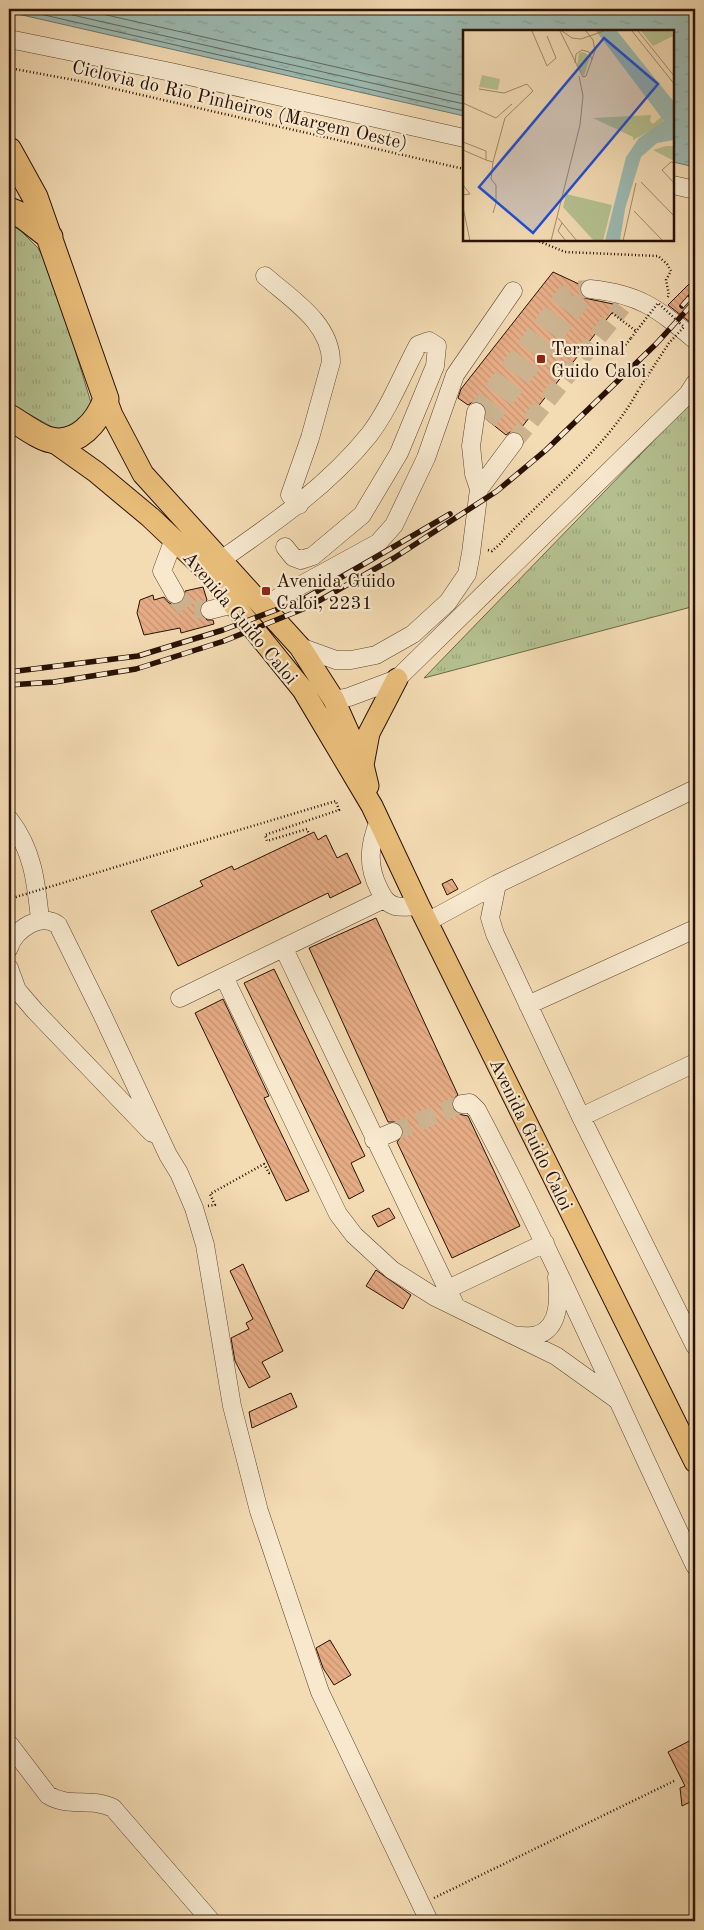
<svg xmlns="http://www.w3.org/2000/svg" width="704" height="1930" font-family="'Old Standard TT',serif">
<style>
.park{fill:url(#park-tufts);stroke:#6f694a}
.water{fill:url(#water-ripples);stroke:#6e766c}
.lines{fill:none;stroke-linecap:round;stroke-linejoin:round}
.shore{stroke:#62665b;stroke-width:1}
.building{fill:url(#building-back-hatch);stroke:#291104}
.minor-tunnel{stroke:#cbb390;stroke-width:18;stroke-dasharray:18 9;stroke-linecap:butt}
.minor-casing{stroke:#5c4430;stroke-width:19}
.major-casing{stroke:#291104;stroke-width:23}
.highway-casing{stroke:#291104;stroke-width:27}
.path{stroke:#291104;stroke-width:2.5;stroke-dasharray:1 2.5;stroke-linecap:butt}
.minor{stroke:#f7e8ce;stroke-width:18}
.major{stroke:#eabe7a;stroke-width:21}
.highway{stroke:#eabe7a;stroke-width:25}
.rail-casing{stroke:#291104;stroke-width:5.5}
.rail{stroke:#f7e8ce;stroke-width:4;stroke-dasharray:11;stroke-linecap:butt}
.path-bridge{stroke:#291104;stroke-width:2.5;stroke-dasharray:1 2.5;stroke-linecap:butt}
.poi-dot{fill:#8f2418;stroke:#f7e8ce;stroke-width:2}
.labels{text-anchor:middle;stroke-width:4.5;stroke-linejoin:round;paint-order:stroke}
.street-label{font-size:19px;fill:#291104;stroke:#f7e8ce}
.poi-label{font-size:19px;fill:#291104;stroke:#f7e8ce;text-anchor:start}
.inset-road{fill:none;stroke:#a28a6d;stroke-width:1}
.view{fill:#1d4ed8;fill-opacity:0.15;stroke:#1d4ed8;stroke-width:2.5}
.inset-edge{fill:none;stroke:#291104;stroke-width:2.5}
</style>
<defs>
<pattern id="park-tufts" width="24" height="20" patternUnits="userSpaceOnUse" patternTransform="scale(1.25)"><rect width="24" height="20" fill="#b5c191"/><path d="M3 7l-1-3M5 7V3M7 7l1-3M15 17l-1-3M17 17v-4M19 17l1-3" fill="none" stroke="#9ca57b"/></pattern>
<pattern id="water-ripples" width="26" height="14" patternUnits="userSpaceOnUse" patternTransform="scale(1.25)"><rect width="26" height="14" fill="#9cbab2"/><path d="M2 4q2-2 4 0t4 0M15 11q2-2 4 0t4 0" fill="none" stroke="#869f97"/></pattern>
<pattern id="building-back-hatch" width="6" height="6" patternUnits="userSpaceOnUse" patternTransform="scale(1.25)"><rect width="6" height="6" fill="#e6ac85"/><path d="M-1 5l2 2M0 0l6 6M5-1l2 2" fill="none" stroke="#c59371"/></pattern>
</defs>
<rect width="100%" height="100%" fill="#f3dbb3"/>
<filter id="stains"><feTurbulence type="fractalNoise" baseFrequency=".004" numOctaves="4"/><feColorMatrix values="0 0 0 0 .2 0 0 0 0 .09 0 0 0 0 .02 0 0 0 .5 -.17"/></filter>
<radialGradient id="worn" r=".72"><stop offset=".6" stop-color="#630" stop-opacity="0"/><stop offset="1" stop-color="#630" stop-opacity=".3"/></radialGradient>
<path class="park" d="M9 223 21 231 38 248 52 274 92 406V412L63 433 9 403Z
M695 398V606L424 678Z"/>
<path class="water" d="M9 9H695V167L673 162V31H464V116L9 12Z"/>
<g class="lines">
<path class="shore" d="M18 9 464 111
M46 9 464 104
M80 9 464 96"/>
</g>
<path class="building" d="M553 272 581 285 580 293 584 298 618 305 518 432H510L506 435 486 419V409L482 403 473 402 468 405 458 398 461 389Z
M695 278V326L668 305Z
M203 587 207 600 200 607V613L207 620H213L214 624 181 633 180 628 144 635 137 613 140 600 153 595 154 600 164 597 169 603 175 605 184 600 185 591Z
M314 832 318 840 326 835 337 858 347 853 361 883 330 898 328 893 178 966 151 911 203 886 200 881 232 866 234 870Z
M452 879 458 889 447 895 442 884Z
M376 918 458 1095 452 1100 453 1110 458 1114 468 1116 520 1226 452 1258 397 1142 403 1134V1127L395 1122H388L309 948Z
M274 969 365 1156 351 1163 364 1191 349 1199 244 983Z
M223 999 269 1096 264 1098 309 1191 286 1201 195 1013Z
M389 1208 395 1218 378 1227 372 1216Z
M243 1264 283 1351 262 1362 270 1377 249 1388 235 1361 231 1338 249 1329 246 1323 253 1319 230 1271Z
M376 1270 411 1295 403 1309 366 1286Z
M291 1393 297 1407 252 1428 249 1412Z
M330 1640 351 1675 334 1685 323 1668 316 1648Z
M695 1738V1807L692 1801 682 1806 680 1788 685 1786 668 1752Z"/>
<g class="lines">
<path class="minor-tunnel" d="M476 412 566 294 573 290 590 289
M488 421 590 289
M514 442 622 307
M175 594 186 609 210 610
M393 1132 462 1104"/>
<defs>
<path id="minor" d="M9 39 171 72 464 138
M673 185 695 190
M265 276C291 299 331 323 331 362L310 438 290 495 299 505
M590 289C640 294 658 309 695 340
M479 489 514 442
M174 539 162 571 175 594
M221 560C274 523 328 486 369 435 389 409 402 375 418 345L429 341 437 346 435 366 399 453 362 515 313 556 301 560 293 557 285 547
M263 606 378 543 394 525 426 458 455 375 513 291
M210 610 234 604
M300 647 336 660H351L376 655 413 634 448 602 467 574 471 553 479 489 474 474 471 446 476 412
M334 700 349 697 397 679 688 394 695 383
M9 819C33 850 36 882 40 919
M379 821C369 845 367 865 379 889 383 897 386 903 395 906 402 908 411 906 419 906
M497 884 490 918 495 934 581 1117 695 1346
M427 922 497 884 695 789
M9 948C14 929 42 912 58 925L102 1014 168 1155 179 1173 194 1208 205 1245 232 1406 259 1511 320 1692 429 1921
M284 949 456 1307
M9 968 17 990 35 1011 152 1133
M224 977 338 1214 354 1235 392 1270 435 1297 556 1356 616 1399
M180 998 384 899
M528 1005 695 929
M462 1104 470 1103 477 1110C556 1259 623 1414 695 1566
M581 1117 695 1063
M374 1140 393 1132
M448 1289 545 1243
M517 1336C523 1336 531 1337 537 1335 561 1328 559 1296 557 1277
M9 1744 48 1795C68 1808 92 1797 113 1808L211 1921"/>
<path id="major" d="M106 399 112 415 143 474 300 647 334 700 363 765 368 786
M51 440 96 472 150 517 205 569 303 690 372 806 419 906 695 1462
M363 765 369 733 397 679"/>
<path id="highway" d="M9 150 35 197 106 399C98 421 78 446 51 440 39 438 20 423 9 417
M9 210 23 216 50 237"/>
</defs>
<use href="#minor" class="minor-casing"/>
<use href="#major" class="major-casing"/>
<use href="#highway" class="highway-casing"/>
<path class="path" d="M9 68 85 82 464 169
M536 240 565 252 658 256 667 264 671 271 666 280 669 295 667 298
M617 356 631 338
M488 550 492 551 499 545C545 494 606 450 639 389
M208 1206 215 1205 210 1194 264 1164 269 1173 272 1172
M434 1898 676 1780"/>
<use href="#minor" class="minor"/>
<use href="#major" class="major"/>
<use href="#highway" class="highway"/>
<defs>
<path id="rail" d="M682 306 695 291
M9 672 138 656 223 630 302 600 450 514
M9 685 54 682 136 669 224 641 308 607 394 558 497 491 546 450 656 344 695 301"/>
</defs>
<use href="#rail" class="rail-casing"/>
<use href="#rail" class="rail"/>
<path class="path-bridge" d="M612 313 636 331
M631 338 658 303 684 327 669 343 639 389
M9 899 336 801 339 810 265 835 267 841 307 829 309 834"/>
</g>
<g class="poi-dot">
<rect x="536" y="354" width="10" height="10" rx="2.5"/>
<rect x="261" y="586" width="10" height="10" rx="2.5"/>
</g>
<g class="labels">
<g class="street-label">
<text transform="translate(240 104) rotate(13)" y="7">Ciclovia do Rio Pinheiros (Margem Oeste)</text>
<text transform="translate(241 617) rotate(50)" y="7">Avenida Guido Caloi</text>
<text transform="translate(532 1134) rotate(64)" y="7">Avenida Guido Caloi</text>
</g>
<g class="poi-label">
<text x="551" y="355">Terminal<tspan x="551" dy="22">Guido Caloi</tspan></text>
<text x="276" y="587">Avenida Guido<tspan x="276" dy="22">Caloi, 2231</tspan></text>
</g>
</g>
<g transform="translate(463 30)">
<rect width="211" height="211" fill="#f3dbb3"/>
<path d="M19 45 37 49 35 60 16 57ZM211 116V131L190 120 203 116Z" fill="#b5c191"/>
<path d="M103 164 149 175 140 211H131L100 177Z" fill="#b5c191"/>
<path d="M178 1H208L210 6 190 16ZM120 22 127 26 121 46 114 36 116 23ZM196 82 201 87 200 94 170 110V107L130 88 188 85 187 91 190 94 198 87Z" fill="#b5c191"/>
<path d="M133 1H154L211 72V110L194 113 178 127 162 179 157 211H142L163 127 176 108 201 91Z" fill="#9cbab2"/>
<path class="inset-road" d="M69 1 84 36 93 28 84 6M97 1 120 47 123 46 132 21 130 10 123 1M99 1 109 8 118 9 141 1M169 1 212 55M175 1 212 47M112 33 113 24 119 20 126 22 129 30M16 59 41 63 64 54 70 61 42 88 30 132M0 73 33 88 49 74M0 112 23 121V130L0 120M23 130 30 132 28 149 33 155V173L30 183M212 133 208 132 199 140 212 154M178 152 212 187M0 155 7 164 0 165M0 177 7 211M171 181 200 211M95 188 114 211M99 193 95 201 103 211M88 211 117 95 120 66 116 46M160 211 173 153"/>
<path class="view" d="M141 8 195 54 70 203 16 157Z"/>
<rect width="211" height="211" class="inset-edge"/>
</g>
<rect width="704" height="1930" fill="none" stroke="#f3dbb3" stroke-width="30"/>
<rect x="10" y="10" width="684" height="1910" fill="none" stroke="#291104" stroke-width="2.5"/>
<rect x="15" y="15" width="674" height="1900" fill="none" stroke="#291104"/>
<rect width="100%" height="100%" filter="url(#stains)"/>
<rect width="100%" height="100%" fill="url(#worn)"/>
</svg>
